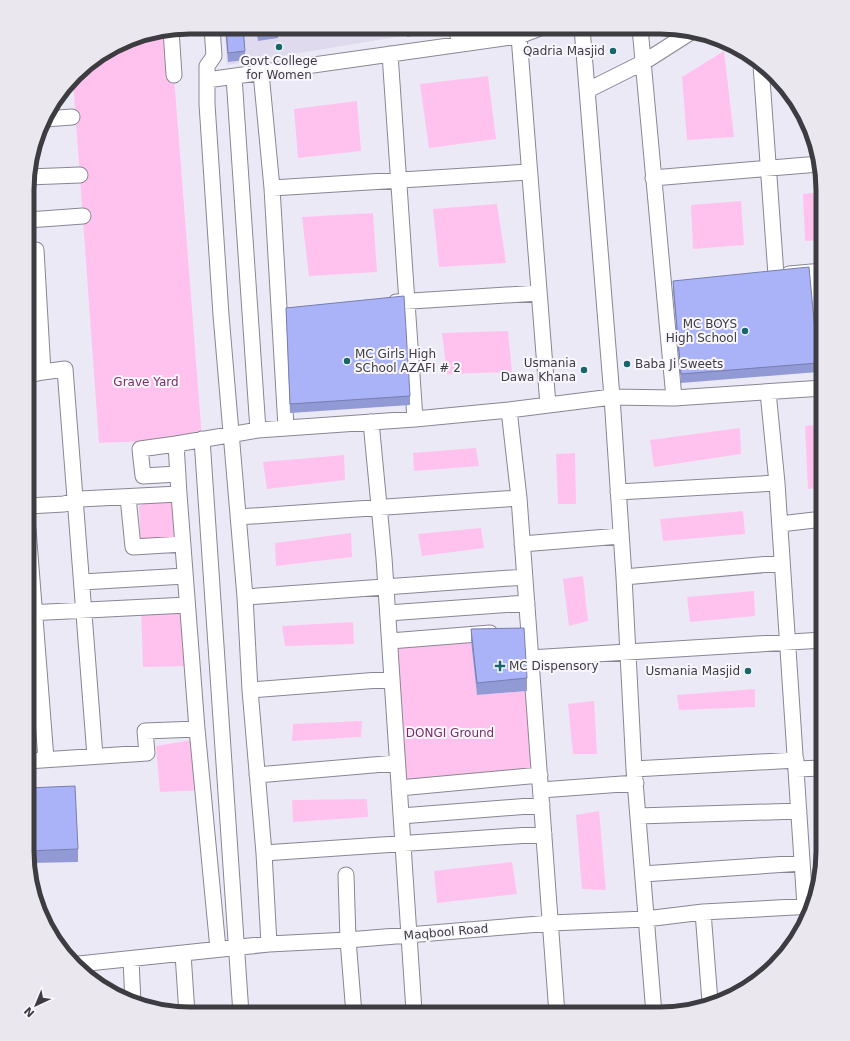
<svg xmlns="http://www.w3.org/2000/svg" width="850" height="1041" font-family="'DejaVu Sans',sans-serif">
<style>
.built{fill:#e0daef}
.green{fill:#ffc2ee}
.lines{fill:none;stroke-linecap:round;stroke-linejoin:round}
.minor-casing{stroke:#898693;stroke-width:17}
.minor{stroke:#fff;stroke-width:15}
.wall{fill:#929ad5}
.building{fill:#aab3f8;stroke:#777dae}
.poi-dot{fill:#17666a;stroke:#f9f7fd;stroke-width:1.5}
.labels{text-anchor:middle;stroke-width:4;stroke-linejoin:round;paint-order:stroke}
.poi-label{font-size:12px;fill:#3d3c41;stroke:#f9f7fd;text-anchor:end}
.park-label{font-size:12px;fill:#782c68;stroke:#f9f7fd}
.street-label{font-size:12px;fill:#3d3c41;stroke:#f9f7fd}
.rim{fill:none;stroke:#3d3c41;stroke-width:5}
</style>
<rect width="100%" height="100%" fill="#ece9f6"/>
<path class="built" d="M224 27 438 28 439 30 227 65Z"/>
<path class="green" d="M171 37 202 439 99 443 73 80 83 67 132 39Z
M724 51 734 137 687 140 682 77Z
M488 76 496 139 429 148 420 84Z
M357 101 361 151 298 158 294 109Z
M823 192V240L805 241 803 194Z
M741 201 744 245 693 249 691 205Z
M497 204 506 263 439 267 433 209Z
M373 213 377 272 309 276 302 217Z
M508 331 512 372 447 374 442 333Z
M823 424V487L808 489 805 426Z
M740 428 741 454 654 467 650 440Z
M476 448 479 466 414 471 413 453Z
M575 453 576 504H558L556 454Z
M344 455 345 480 267 489 263 462Z
M171 494 175 544 141 546 139 506Z
M743 511 745 534 663 541 660 519Z
M481 528 484 548 422 556 418 534Z
M351 533 352 557 276 566 275 543Z
M823 553V602L818 603 815 554Z
M583 576 588 621 569 626 563 579Z
M754 591 755 616 690 622 687 597Z
M187 605 192 666 143 667 141 607Z
M353 622 354 644 285 646 282 626Z
M471 641 477 695 527 691 531 773 407 784 397 648Z
M755 689V707L679 710 677 695Z
M594 701 597 754H573L568 704Z
M362 721 361 737 292 741 293 724Z
M198 739 204 790 160 792 156 746Z
M367 799 368 817 293 822 292 800Z
M599 811 606 890 582 889 576 815Z
M512 862 517 894 437 903 434 871Z"/>
<g class="lines">
<defs>
<path id="minor" d="M212 27 214 56 207 66V104L221 315 245 597 250 690 264 853 269 944
M456 28 460 44
M582 28 612 397 624 577 634 769 654 1014
M640 28 674 398
M171 30 174 75
M519 36 548 405
M390 54 415 419
M761 65 776 275
M261 73 272 188 286 427
M234 77 258 430
M207 80 519 36 540 28
M588 90 644 62 691 32
M45 119 72 117
M28 177 80 175
M653 178 819 164
M272 188 529 172
M28 220 83 216
M814 272 823 363
M789 274 823 271
M396 302 539 293
M43 372 65 369 95 756
M28 375 43 372 36 250H28
M768 392 777 483 805 906
M371 422 384 558 414 1011
M202 439 241 1014
M176 444 140 449 143 476 178 474
M618 492 777 483
M179 494 197 729
M128 497 133 547 183 544
M28 506 64 504 80 499 179 494 176 444 258 430 415 419 509 410
M238 517 519 498
M780 524 823 519
M28 529 46 759
M522 544 620 536
M624 577 782 563
M82 582 185 576
M245 597 525 577
M28 613 187 605
M388 613 527 603
M390 641 490 633
M530 658 823 640
M250 690 392 679
M27 761 147 753 145 731 197 729 218 949
M634 769 796 760
M796 769 823 768
M257 775 396 763
M399 788 540 775
M541 790 636 783
M401 816 542 805
M638 816 799 811
M264 853 544 834
M643 874 802 863
M346 875 348 940 354 1014
M703 912 710 1002
M183 954 187 1014
M131 960 133 1003
M79 964 269 944 348 940 551 923 646 919 703 912 813 906
M557 1014 519 498 509 410 612 397 674 398 823 388"/>
</defs>
<use href="#minor" class="minor-casing"/>
<use href="#minor" class="minor"/>
</g>
<path class="wall" d="M225 27H243L245 51V60L228 62Z
M256 27H278V38L258 41Z
M405 28H439V31L407 37Z
M673 281 818 363V372L681 383 673 290Z
M286 308 410 396V405L290 413Z
M471 629 527 678V691L477 695 471 641Z
M78 849V862L29 863 27 851Z"/>
<path class="building" d="M226 27H243L245 51 228 53Z
M257 27H278V32L258 35Z
M809 267 818 363 681 374 673 281Z
M404 296 410 396 290 404 286 308Z
M524 628 527 678 477 683 471 629Z
M75 786 78 849 27 851V788Z"/>
<g class="poi-dot">
<circle cx="279" cy="47" r="4"/>
<circle cx="613" cy="51" r="4"/>
<circle cx="745" cy="331" r="4"/>
<circle cx="347" cy="361" r="4"/>
<circle cx="627" cy="364" r="4"/>
<circle cx="584" cy="370" r="4"/>
<path d="M498 660h4v4h4v4h-4v4h-4v-4h-4v-4h4z"/>
<circle cx="748" cy="671" r="4"/>
</g>
<g class="labels">
<g class="poi-label">
<text x="605" y="55">Qadria Masjid</text>
<text x="279" y="65" text-anchor="middle">Govt College<tspan x="279" dy="14">for Women</tspan></text>
<text x="737" y="328">MC BOYS<tspan x="737" dy="14">High School</tspan></text>
<text x="355" y="358" text-anchor="start">MC Girls High<tspan x="355" dy="14">SChool AZAFI # 2</tspan></text>
<text x="576" y="367">Usmania<tspan x="576" dy="14">Dawa Khana</tspan></text>
<text x="635" y="368" text-anchor="start">Baba Ji Sweets</text>
<text x="509" y="670" text-anchor="start">MC Dispensory</text>
<text x="740" y="675">Usmania Masjid</text>
</g>
<g class="park-label">
<text x="146" y="386">Grave Yard</text>
<text x="450" y="737">DONGI Ground</text>
</g>
<g class="street-label">
<text transform="translate(446 932) rotate(-5)" y="4">Maqbool Road</text>
</g>
</g>
<path d="M0 0H850V1041H0ZM190 34H660A156 156 0 0 1 816 190V851A156 156 0 0 1 660 1007H190A156 156 0 0 1 34 851V190A156 156 0 0 1 190 34Z" fill="#eae8ee" fill-rule="evenodd"/>
<path class="rim" d="M190 34H660A156 156 0 0 1 816 190V851A156 156 0 0 1 660 1007H190A156 156 0 0 1 34 851V190A156 156 0 0 1 190 34Z"/>
<g transform="translate(36 1005) rotate(224)" stroke="#f9f7fd" stroke-width="3" paint-order="stroke">
<path d="M0-3L7 15L0 10L-7 15Z" fill="#3d3c41"/>
<text y="-6" font-size="11" font-weight="bold" text-anchor="middle" fill="#3d3c41">N</text>
</g>
</svg>
